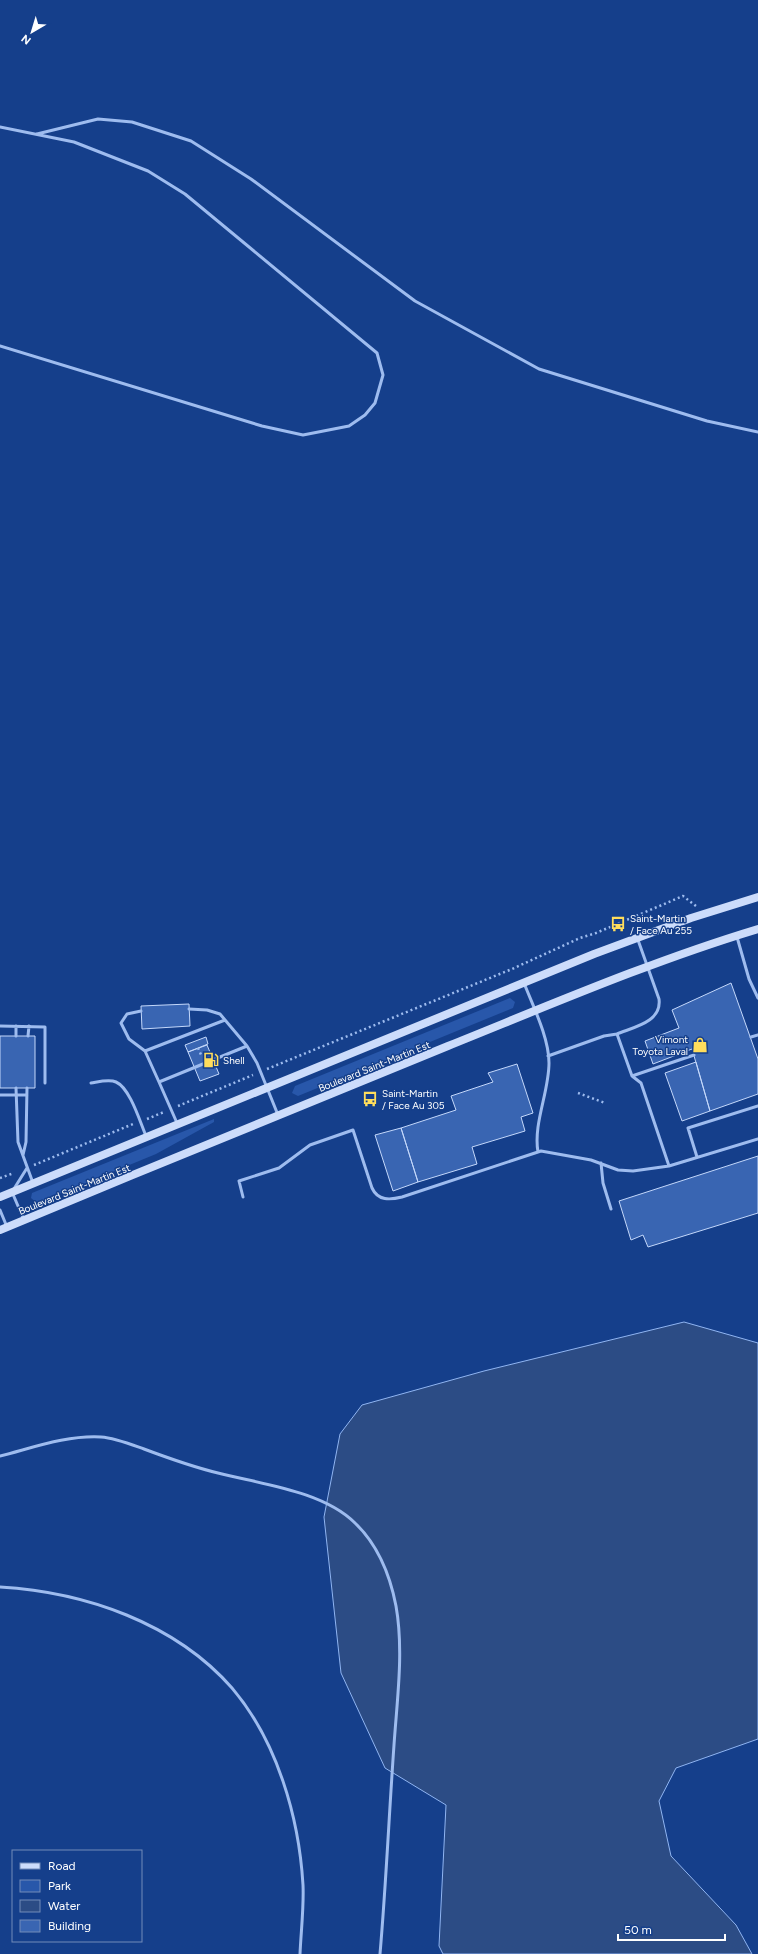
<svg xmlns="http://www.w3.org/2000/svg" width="758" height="1954" font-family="Figtree,sans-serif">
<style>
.green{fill:#2857aa}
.water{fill:#2c4c85;stroke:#90b5f2}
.building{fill:#3965b2;stroke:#c4d8fb}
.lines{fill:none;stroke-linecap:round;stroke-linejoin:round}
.path{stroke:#9ebcef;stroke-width:2.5;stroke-dasharray:2 3;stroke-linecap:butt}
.service{stroke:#9ebcef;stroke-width:3}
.secondary{stroke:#ccdcfb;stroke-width:8}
.labels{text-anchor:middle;stroke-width:3;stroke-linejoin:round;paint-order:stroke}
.poi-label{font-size:10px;fill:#fff;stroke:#153f8b;text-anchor:start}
.street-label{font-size:10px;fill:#fff;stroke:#153f8b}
</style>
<rect width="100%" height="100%" fill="#153f8b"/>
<path class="green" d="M510 998 515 1002 513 1008 298 1096 292 1093 295 1086Z
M214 1119V1122L156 1154 37 1203 31 1198 32 1193Z"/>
<path class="water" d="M684 1322 758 1343V1739L676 1768 659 1801 671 1856 736 1925 752 1954H443L439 1946 446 1805 385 1768 341 1673 324 1517 340 1434 362 1405 484 1371Z"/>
<path class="building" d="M731 983 758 1059V1094L710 1111 692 1049 653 1064 645 1041 679 1028 672 1010Z
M189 1004 190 1026 142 1029 141 1006Z
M0 1036H35V1088H0Z
M206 1037 208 1044 188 1052 185 1045Z
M207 1045 219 1074 200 1081 188 1052Z
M696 1062 710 1111 682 1121 665 1073Z
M517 1064 533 1113 521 1117 525 1131 472 1147 477 1164 418 1182 401 1128 456 1110 451 1096 493 1082 488 1073Z
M401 1128 418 1182 393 1191 375 1135Z
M758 1156V1213L648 1247 643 1235 631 1240 619 1201Z"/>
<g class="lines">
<path class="path" d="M198 1048 202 1057
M267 1069 512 969 580 938 596 933 683 896 696 906
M578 1093 605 1103
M178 1106 253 1075
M147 1119 164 1112
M34 1165 133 1124
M0 1178 14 1173"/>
<path class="service" d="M0 127 74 142 148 171 185 194 377 353 383 375 375 403 365 415 349 426 303 435 262 426 0 346
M37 134 98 119 132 122 191 141 251 179 415 301 539 369 707 421 758 432
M737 937 749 979 758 998
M638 940 659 999C662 1022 634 1027 617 1034L632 1076 641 1083 669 1166
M524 983C533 1006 549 1038 549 1063 549 1092 533 1124 538 1152
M189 1009 207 1010 220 1014 247 1046
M141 1011 127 1014 121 1023 129 1039 145 1051 159 1082
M0 1026 45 1027V1083
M16 1026V1036
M28 1036 29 1026
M751 1037 758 1035
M145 1051 225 1020
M548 1056 604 1036 617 1034
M632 1076 694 1055
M91 1083C98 1082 109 1079 116 1082 130 1088 140 1122 146 1136
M16 1088 18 1142 33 1183
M0 1095H27
M177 1123 159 1082 247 1046 257 1063 278 1115
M23 1155 26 1142 27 1088
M697 1157 688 1128 758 1106
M601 1163 603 1183 611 1209
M243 1197 239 1181 279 1168 310 1145 353 1130 372 1188C378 1201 390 1200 402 1197L541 1151 591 1160 618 1170 633 1171 669 1166 758 1139
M0 1210 7 1227
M24 1220 12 1192 27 1168
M0 1456C32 1448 67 1435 101 1437 115 1438 130 1444 144 1449 168 1458 193 1467 218 1473 261 1484 323 1491 355 1523 378 1545 390 1575 396 1606 404 1651 397 1700 394 1745 389 1815 386 1885 380 1954
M0 1587C85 1592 175 1623 232 1688 277 1741 299 1817 303 1885 304 1907 301 1931 300 1954"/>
<path class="secondary" d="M0 1197 594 954 691 918 758 897
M0 1230C149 1168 298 1107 448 1046 550 1005 652 961 758 929"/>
</g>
<defs>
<symbol id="bus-bare" viewBox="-9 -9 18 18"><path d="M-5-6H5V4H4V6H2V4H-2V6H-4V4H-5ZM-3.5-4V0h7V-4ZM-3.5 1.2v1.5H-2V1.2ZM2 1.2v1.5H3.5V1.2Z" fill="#ffdd5c" stroke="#153f8b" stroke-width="2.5" paint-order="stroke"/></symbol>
<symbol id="shop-bare" viewBox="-9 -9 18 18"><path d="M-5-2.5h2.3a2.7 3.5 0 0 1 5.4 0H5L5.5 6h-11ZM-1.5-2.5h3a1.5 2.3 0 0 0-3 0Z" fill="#ffdd5c" stroke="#153f8b" stroke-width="2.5" paint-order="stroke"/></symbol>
<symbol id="fuel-bare" viewBox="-9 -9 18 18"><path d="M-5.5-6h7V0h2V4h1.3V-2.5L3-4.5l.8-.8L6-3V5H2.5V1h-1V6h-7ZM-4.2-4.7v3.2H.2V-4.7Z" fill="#ffdd5c" stroke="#153f8b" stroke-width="2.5" paint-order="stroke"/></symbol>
</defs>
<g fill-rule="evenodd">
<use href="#bus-bare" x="607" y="913" width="22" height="22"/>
<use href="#shop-bare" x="689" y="1034" width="22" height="22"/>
<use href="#fuel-bare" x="200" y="1049" width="22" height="22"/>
<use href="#bus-bare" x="359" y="1088" width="22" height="22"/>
</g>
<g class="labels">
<g class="poi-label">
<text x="630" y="922">Saint-Martin<tspan x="630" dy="12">/ Face Au 255</tspan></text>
<text x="688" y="1043" text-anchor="end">Vimont<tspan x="688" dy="12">Toyota Laval</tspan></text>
<text x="223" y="1064">Shell</text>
<text x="382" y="1097">Saint-Martin<tspan x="382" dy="12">/ Face Au 305</tspan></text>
</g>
<g class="street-label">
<text transform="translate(374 1066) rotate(-22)" y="4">Boulevard Saint-Martin Est</text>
<text transform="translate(74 1189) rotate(-22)" y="4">Boulevard Saint-Martin Est</text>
</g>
</g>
<rect x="12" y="1850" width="130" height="92" fill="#153f8b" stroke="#738cb9"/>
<rect x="20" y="1863" width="20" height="6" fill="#ccdcfb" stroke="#738cb9"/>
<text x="48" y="1870" font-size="12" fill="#ffffff">Road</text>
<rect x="20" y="1880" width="20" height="12" fill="#2857aa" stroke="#738cb9"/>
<text x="48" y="1890" font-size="12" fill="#ffffff">Park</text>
<rect x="20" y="1900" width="20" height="12" fill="#2c4c85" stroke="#738cb9"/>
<text x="48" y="1910" font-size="12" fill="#ffffff">Water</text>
<rect x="20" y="1920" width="20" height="12" fill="#3965b2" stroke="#738cb9"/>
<text x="48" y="1930" font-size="12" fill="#ffffff">Building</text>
<g transform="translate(32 32) rotate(218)" stroke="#153f8b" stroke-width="3" paint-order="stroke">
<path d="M0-3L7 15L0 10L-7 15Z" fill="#ffffff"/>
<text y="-6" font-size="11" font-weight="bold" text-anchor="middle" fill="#ffffff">N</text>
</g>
<path d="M618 1934v6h107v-6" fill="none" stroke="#ffffff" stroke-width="2"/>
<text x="624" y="1934" font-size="12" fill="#ffffff" stroke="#153f8b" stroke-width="3" paint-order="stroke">50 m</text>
</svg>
